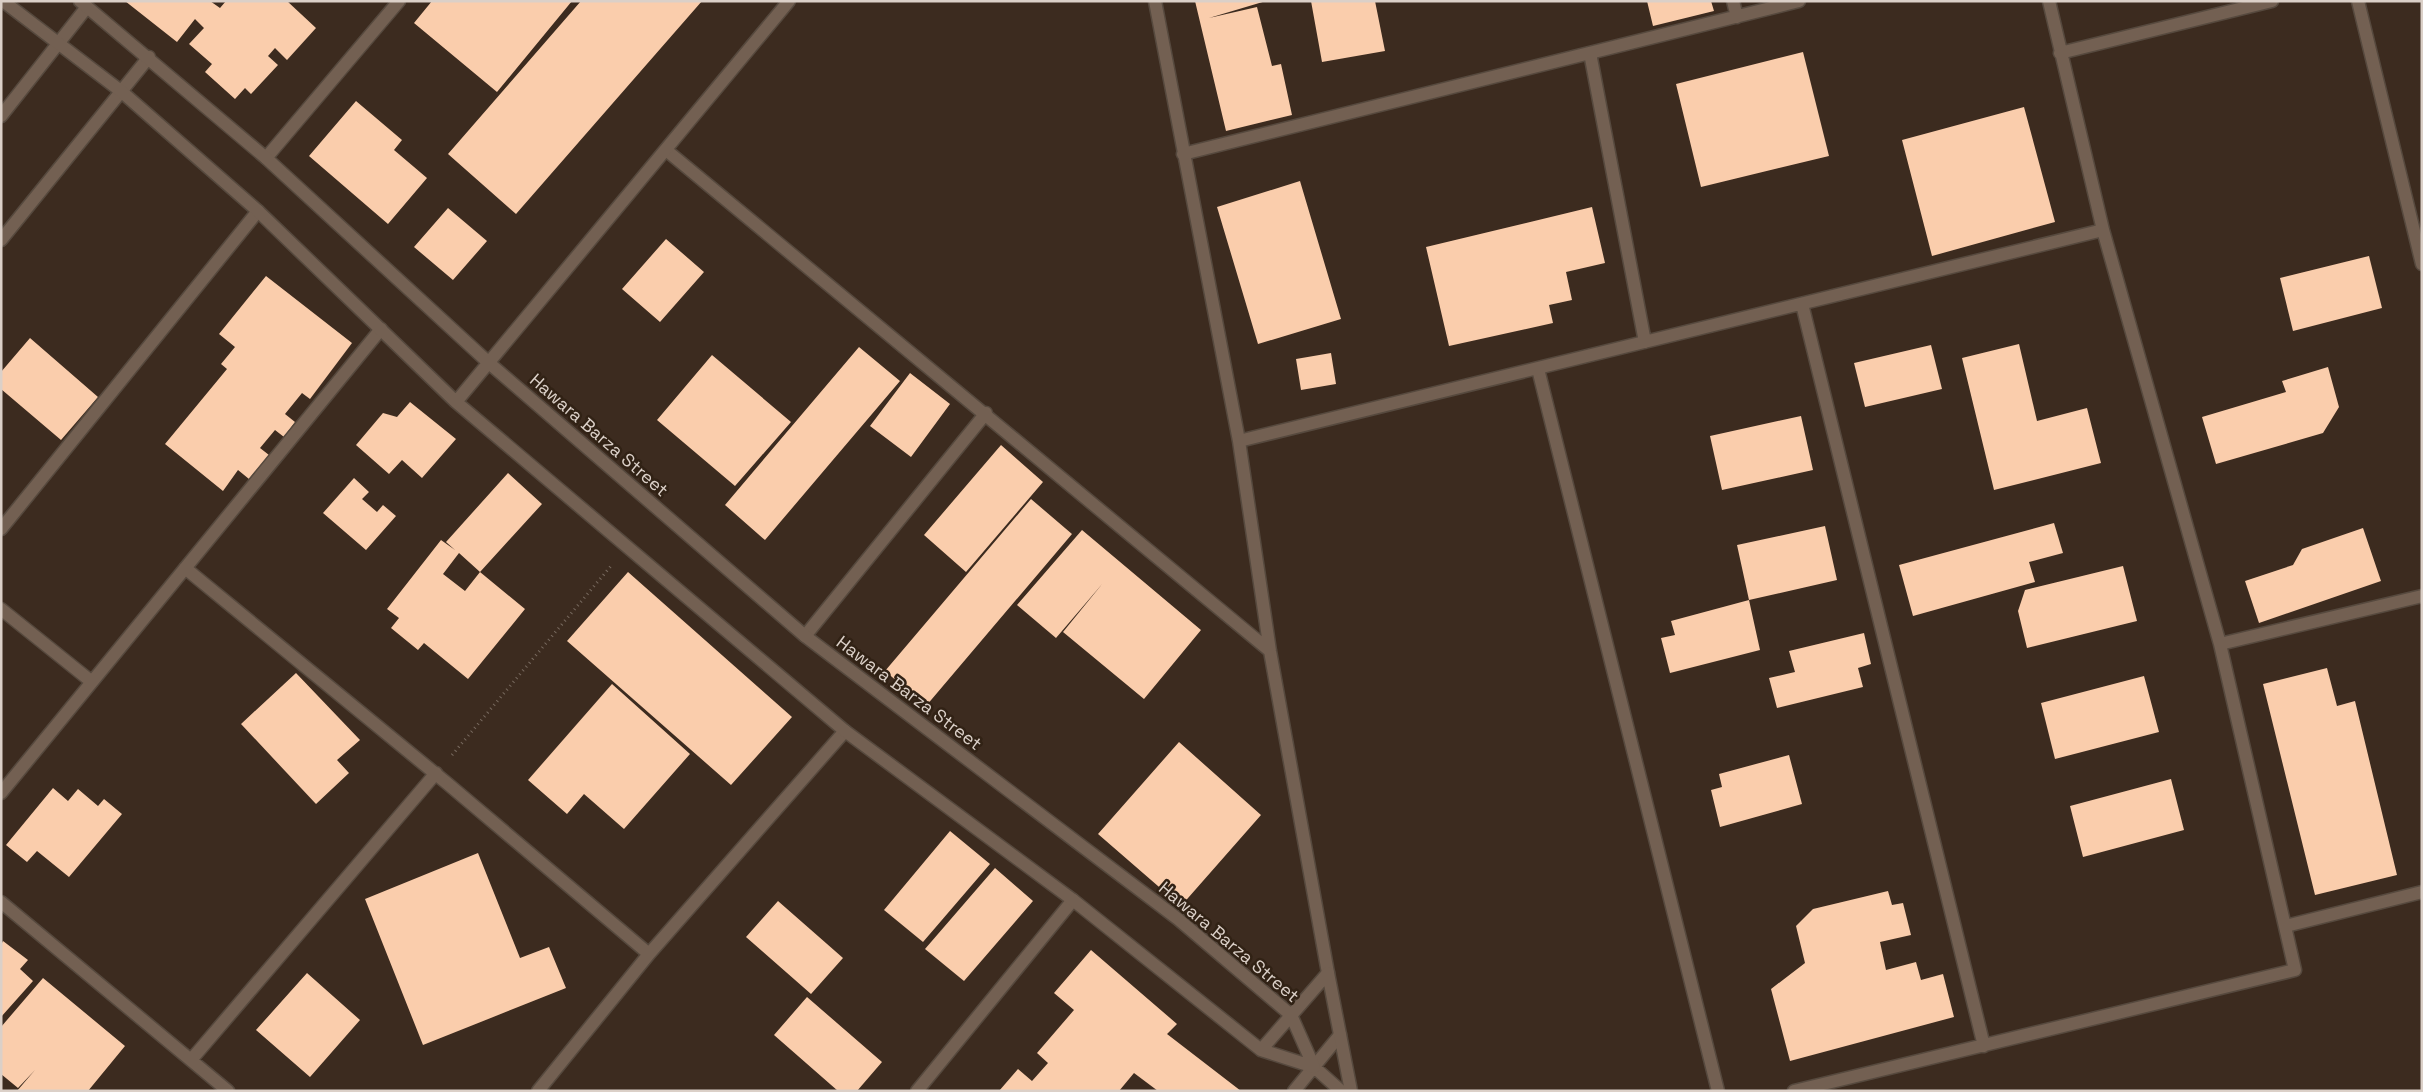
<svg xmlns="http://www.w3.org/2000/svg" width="2423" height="1092" font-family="'Space Grotesk',sans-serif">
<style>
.building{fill:#facdac}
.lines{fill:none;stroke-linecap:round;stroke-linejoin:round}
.street-casing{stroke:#56493e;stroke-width:15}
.secondary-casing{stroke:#56493e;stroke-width:15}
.path{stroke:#786a5f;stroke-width:3;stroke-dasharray:1 4;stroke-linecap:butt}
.street{stroke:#736052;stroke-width:12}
.secondary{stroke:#736052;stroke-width:12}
.labels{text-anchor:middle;stroke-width:5;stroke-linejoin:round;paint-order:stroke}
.street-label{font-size:18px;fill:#dbd0c8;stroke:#312215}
</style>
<rect width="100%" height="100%" fill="#3c2b1f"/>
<path class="building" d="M125 1H210L220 8 226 1H287L316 28 287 60 275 48 268 56 278 65 251 94 245 88 235 99 205 72 212 64 189 44 204 28 195 19 177 42Z
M432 1H572L497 92 414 23Z
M581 1H702L516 214 448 154Z
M1195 1H1266L1209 18 1257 7 1272 66 1281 64 1292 115 1226 131Z
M1311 1H1375L1385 51 1322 62Z
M1647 1H1711L1714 11 1653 26Z
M1803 52 1829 156 1701 187 1676 84Z
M356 101 402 140 394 150 427 178 388 224 309 156Z
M2024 107 2055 222 1932 256 1902 140Z
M1300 181 1341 319 1258 344 1217 207Z
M1592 207 1605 263 1566 272 1572 300 1549 305 1553 323 1449 346 1426 247Z
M448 208 487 241 453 280 414 247Z
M666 239 704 272 660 322 622 289Z
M2369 256 2382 308 2293 331 2280 278Z
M266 276 352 343 310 399 302 393 285 414 295 422 284 437 275 430 260 448 269 455 249 479 238 470 223 491 165 444 227 369 221 364 235 347 219 334Z
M30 338 98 397 61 440 1 389V372Z
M2019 344 2037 421 2087 408 2101 463 1994 490 1962 358Z
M1931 345 1942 389 1865 407 1854 363Z
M859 347 900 381 765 540 725 505Z
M1331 353 1336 384 1301 390 1296 359Z
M712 355 791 422 735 486 657 420Z
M2328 367 2339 407 2323 433 2216 464 2202 417 2286 392 2282 381Z
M910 373 950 404 911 457 870 426Z
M410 402 456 439 422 478 402 460 389 474 356 445 383 413 397 417Z
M1801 416 1813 470 1722 490 1710 436Z
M1001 445 1043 482 966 572 924 535Z
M508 473 542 504 480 572 459 553 443 574 465 591 480 572 525 609 468 679 424 643 418 650 391 628 399 618 387 609 441 540 455 550 446 542Z
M354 478 369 492 362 499 377 512 383 505 396 516 366 550 323 513Z
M1031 499 1072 534 926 706 885 671Z
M2054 523 2063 553 2029 562 2035 582 1913 616 1899 565Z
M1825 526 1837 580 1749 600 1760 650 1670 673 1661 638 1675 635 1671 621 1749 600 1737 545Z
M2363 528 2381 581 2259 623 2245 581 2293 565 2302 549Z
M1082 530 1201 630 1144 699 1063 632 1103 583 1056 638 1017 605Z
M2123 566 2137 621 2027 648 2018 611 2025 590Z
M628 572 792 717 731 785 567 641Z
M1864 633 1871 664 1858 668 1863 687 1777 708 1769 678 1795 672 1789 651Z
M2327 668 2337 706 2355 701 2397 875 2315 895 2263 684Z
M296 673 360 740 337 760 349 773 316 804 241 724Z
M2144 676 2159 732 2055 759 2041 703Z
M612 684 690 754 624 829 584 794 567 814 528 780Z
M1179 742 1261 815 1181 906 1098 834Z
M1789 755 1802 804 1720 827 1711 790 1722 787 1719 774Z
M2171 779 2184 830 2083 857 2070 806Z
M53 788 68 801 78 789 98 806 104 799 122 814 69 877 37 851 27 862 6 845Z
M950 831 990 864 923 942 884 910Z
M478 853 520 958 549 947 566 988 423 1045 365 899Z
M995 868 1033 901 964 981 925 949Z
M1888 891 1892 905 1903 903 1911 935 1880 942 1886 970 1916 962 1921 980 1943 974 1954 1017 1790 1061 1771 989 1805 963 1796 926 1813 909Z
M778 901 843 958 811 994 746 937Z
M3 941 28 960 20 969 33 981 1 1017V945Z
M1091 950 1177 1024 1167 1034 1241 1091H1158L1134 1073 1119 1091H999L1018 1069 1032 1081 1048 1063 1037 1053 1074 1010 1054 993Z
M307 973 360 1020 310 1077 256 1030Z
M43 978 125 1046 88 1091H17L35 1070 18 1088 1 1074V1027Z
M807 997 882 1062 857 1091H838L774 1035Z"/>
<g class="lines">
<defs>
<path id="street" d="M1155 1 1239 441 1270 651 1328 973
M1733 1 1737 17
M2358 1 2422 264
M1590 53 1645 342
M2060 53 2272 1
M1 116 87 7
M666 150 1270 651
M1183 154 1799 1
M266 158 399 1
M1 240 149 57
M1802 304 1984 1046
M1538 369 1718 1091
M1239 441 2103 230
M1 529 258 211
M185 568 448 784 649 954
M1 609 92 682
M805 636 986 413
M2220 644 2422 596
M1 793 381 329
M1 902 228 1091
M2286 926 2422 892
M191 1060 436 773
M1314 1067 1341 1091
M538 1091 649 954 845 731
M917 1091 1073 900
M1294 1091 1340 1035
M1794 1091 2295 970 2220 644 2103 230 2049 1"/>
<path id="secondary" d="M3 1 122 92 258 211 456 402 845 731 1073 900 1261 1050 1314 1067
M80 1 266 158 489 363 805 636 1178 919 1291 1015 1314 1067
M456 402 789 1
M1328 973 1351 1091
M1261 1050 1328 973"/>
</defs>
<use href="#street" class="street-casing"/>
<use href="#secondary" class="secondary-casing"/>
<path class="path" d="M452 755 611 566"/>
<use href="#street" class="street"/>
<use href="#secondary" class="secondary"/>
</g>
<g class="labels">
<g class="street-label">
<text transform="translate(599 435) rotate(41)" y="6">Hawara Barza Street</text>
<text transform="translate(909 693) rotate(37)" y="6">Hawara Barza Street</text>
<text transform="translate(1229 942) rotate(40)" y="6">Hawara Barza Street</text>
</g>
</g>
<rect width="2423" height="1092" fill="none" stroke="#dbd0c8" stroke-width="5"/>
</svg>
